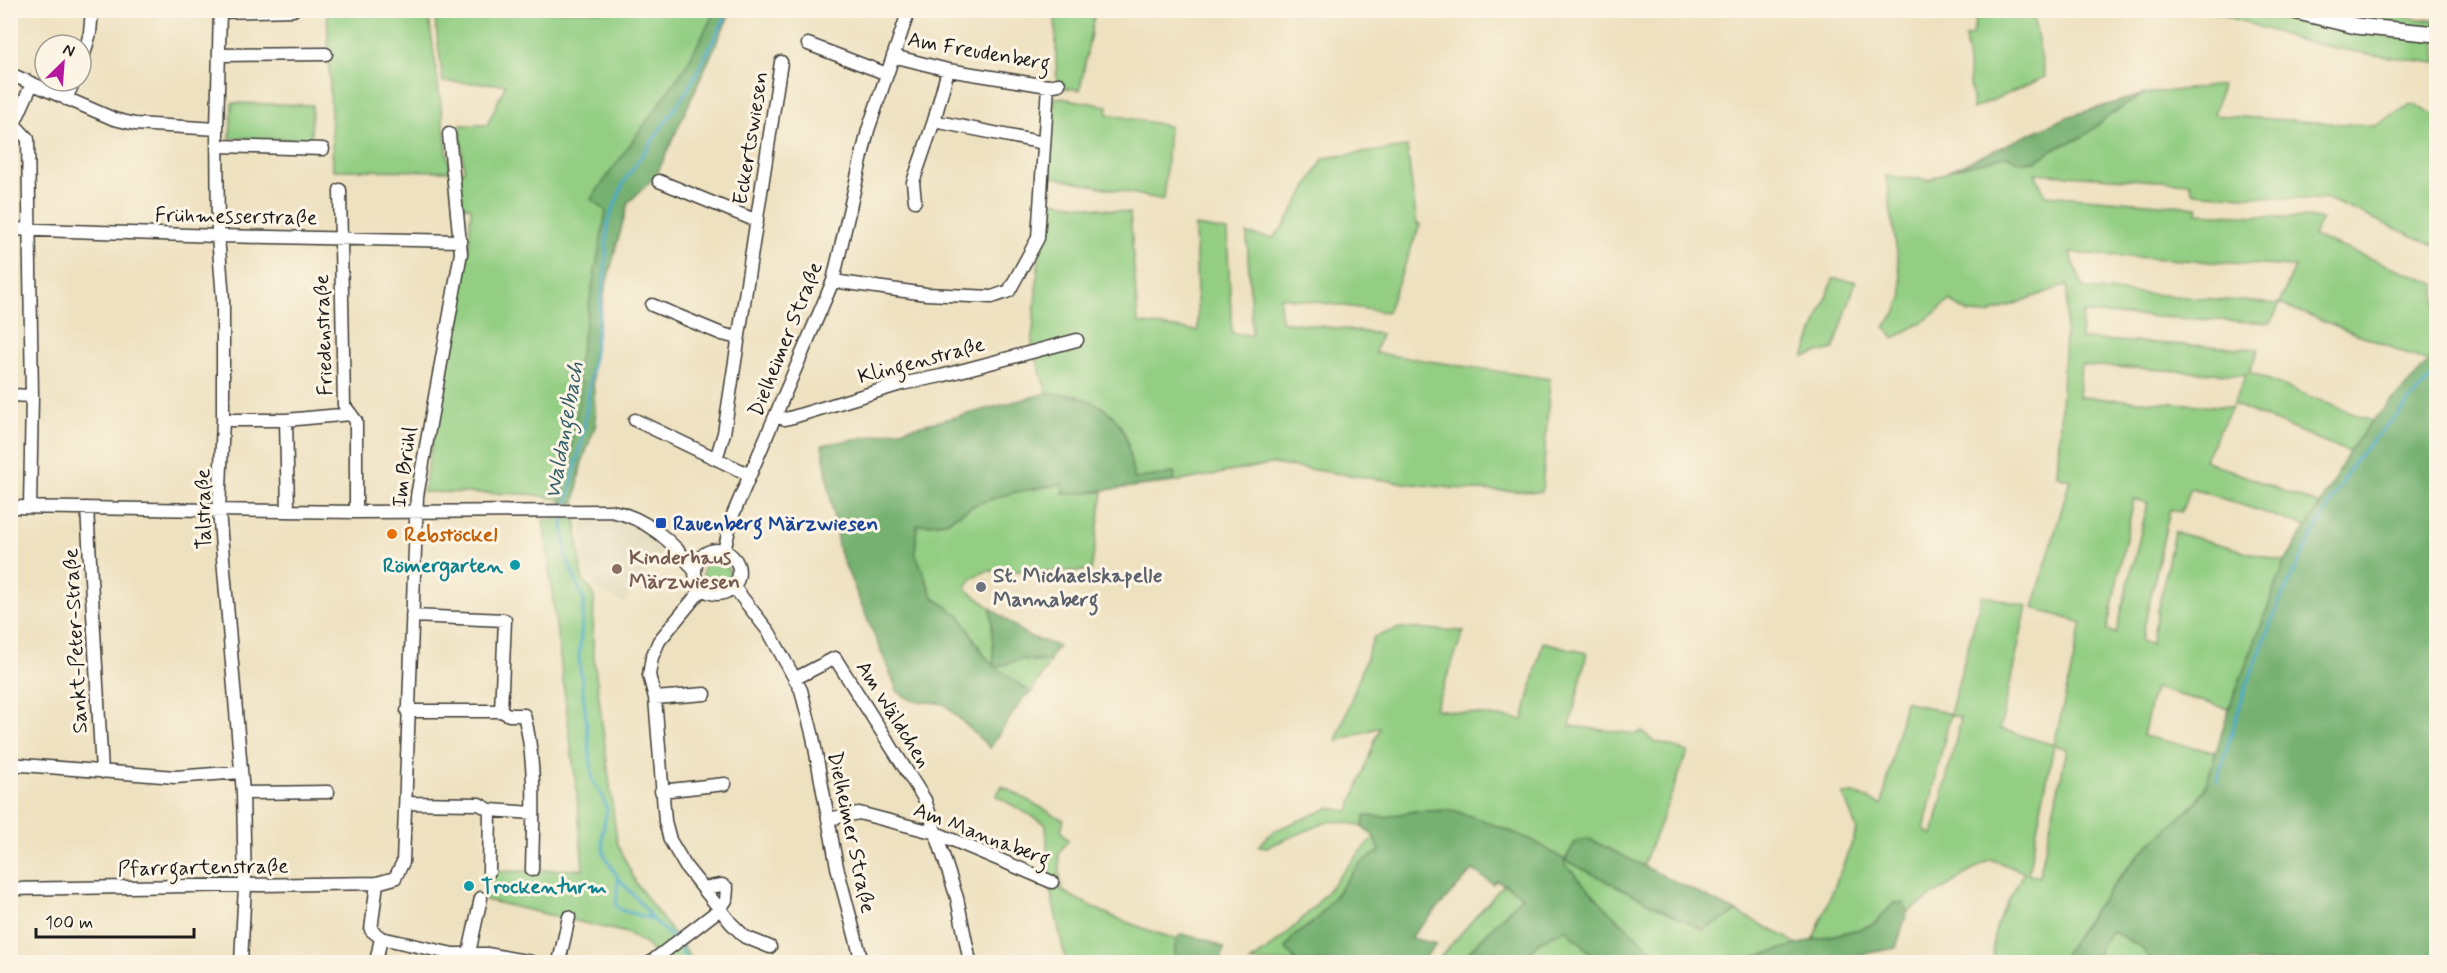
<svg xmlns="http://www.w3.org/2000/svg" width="2447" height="973" font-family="Mynerve,sans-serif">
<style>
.built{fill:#dcd3b4}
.green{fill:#93ce83;stroke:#587550;stroke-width:1.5;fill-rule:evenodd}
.forest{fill:#76b171;stroke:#496646;stroke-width:1.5}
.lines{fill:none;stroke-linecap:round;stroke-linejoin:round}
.stream{stroke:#48a9c7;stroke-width:3}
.minor-casing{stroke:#3c3a35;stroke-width:15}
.tertiary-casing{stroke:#3c3a35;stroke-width:18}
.minor{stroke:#fff;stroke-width:12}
.tertiary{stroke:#fff;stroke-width:15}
.transit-dot{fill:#1a4fb4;stroke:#fcf5e5;stroke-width:2}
.food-dot{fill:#e8710a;stroke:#fcf5e5;stroke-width:2}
.culture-dot{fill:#0f9aa8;stroke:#fcf5e5;stroke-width:2}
.education-dot{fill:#8d6e63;stroke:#fcf5e5;stroke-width:2}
.worship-dot{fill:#6b7280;stroke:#fcf5e5;stroke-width:2}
.labels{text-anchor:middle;stroke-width:6;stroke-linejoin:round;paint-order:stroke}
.street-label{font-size:21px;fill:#1c1c1c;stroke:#fcf5e5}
.transit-label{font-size:21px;font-weight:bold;fill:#164399;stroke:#fcf5e5;text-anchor:start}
.food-label{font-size:21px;font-weight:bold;fill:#c56008;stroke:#fcf5e5;text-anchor:start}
.education-label{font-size:21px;font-weight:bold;fill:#785e54;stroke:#fcf5e5;text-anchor:start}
.culture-label{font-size:21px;font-weight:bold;fill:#0d838f;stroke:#fcf5e5;text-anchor:end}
.worship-label{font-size:21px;font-weight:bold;fill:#5b616d;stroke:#fcf5e5;text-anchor:start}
.water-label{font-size:22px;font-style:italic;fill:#305b69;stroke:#fcf5e5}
</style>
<rect width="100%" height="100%" fill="#fcf5e5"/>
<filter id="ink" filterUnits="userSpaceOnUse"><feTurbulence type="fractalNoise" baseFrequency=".0167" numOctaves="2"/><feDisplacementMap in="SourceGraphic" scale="12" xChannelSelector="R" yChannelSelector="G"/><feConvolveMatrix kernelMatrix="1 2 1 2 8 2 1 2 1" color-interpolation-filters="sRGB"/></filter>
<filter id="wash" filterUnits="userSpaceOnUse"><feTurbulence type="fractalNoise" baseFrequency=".008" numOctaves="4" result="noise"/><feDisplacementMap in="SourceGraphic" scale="24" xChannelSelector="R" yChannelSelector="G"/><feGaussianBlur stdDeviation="1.35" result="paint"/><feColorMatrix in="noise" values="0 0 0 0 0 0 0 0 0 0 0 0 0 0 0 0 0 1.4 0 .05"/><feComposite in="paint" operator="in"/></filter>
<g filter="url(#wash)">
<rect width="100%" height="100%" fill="#eee1c0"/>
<path class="built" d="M582 520H632L664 549 624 603 597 590 588 578 583 560Z"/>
<path class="green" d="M327 11H428L450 171 333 170Z
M434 11H722L624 179 604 271 563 500 529 494 423 492 469 245 471 207 461 206 457 172 464 171 460 125H487L506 84 443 82Z
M1055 11H1095L1080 90 1057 87Z
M1978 11H2041L2033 13 2045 77 1973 109 1965 37 1972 35Z
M2044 11 2127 10V11L2117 16Z
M2211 11H2268L2329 27 2393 37 2436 40V63L2373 55 2305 42Z
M2318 11H2356L2436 21V28L2410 26Z
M2222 85 2214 115 2375 126 2411 104 2436 115V246L2330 200 2202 194 2192 192 2191 183 2035 173 2045 195 2198 207 2197 213 2322 219 2313 236 2436 284V355L2429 362 2280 304 2271 323 2083 313 2081 339 2259 349 2249 372 2372 421 2349 452 2233 404 2246 375 2081 365 2078 397 2232 407 2204 460 2320 505 2307 527 2191 488 2181 512 2170 509 2141 641 2151 645 2174 532 2285 562 2229 709 2154 688 2143 736 2215 752C2211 768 2208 786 2198 800 2188 815 2158 836 2144 850 2116 878 2078 928 2061 962H1995C1986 930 2010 900 2024 872L1990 859 1907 912 1904 903H1894L1875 923 1860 929 1813 940 1857 830 1843 794H1857L1882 805 1905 701 1950 714 1982 595 2027 606 2000 729 2054 745 2082 623 2033 608 2070 480 2057 476 2068 284 1988 314 1969 313 1950 301 1926 320 1894 338 1884 327 1896 313 1903 295 1886 176 1930 180 1951 170 2005 156 2021 162 2036 161 2053 150 2084 136 2111 114 2144 94ZM2070 253 2294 267H2295L2279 304 2084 289ZM2134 499 2148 503 2116 634 2107 630ZM1950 715 1961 718 1933 835 1924 830ZM2054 745 2067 749 2039 877 2028 873Z
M1055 97 1108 106 1107 114 1169 126 1164 200 1048 176Z
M232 103 312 105 311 140 230 138Z
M1407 147 1417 224 1420 225 1387 312 1280 297 1281 321 1381 334 1375 353 1550 379 1542 492 1473 490 1412 484 1272 464 1174 482V473L1134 479 1126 436 1077 395 1047 393 1032 345 1038 266 1047 200 1130 213 1138 323 1198 331 1195 226 1227 231 1232 333 1252 335 1247 234 1273 238 1284 226 1324 158Z
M1833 279 1856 281 1834 349 1804 357Z
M1064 484 1063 493C1076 495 1090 492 1103 492L1091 571H988C978 574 969 578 966 589L991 608 994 648 1003 665 1021 659 1040 662 1051 660 1031 693 995 667 984 655 960 616 933 597 915 552 917 525 946 522 976 504 1015 492Z
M576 519 582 578 594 594 593 650 617 842 636 883 694 962H660L648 946 627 933 485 900 491 872 583 869 577 794 543 520Z
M703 573a13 13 0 1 1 26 0a13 13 0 1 1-26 0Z
M1400 628 1464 631 1435 709 1523 720 1543 642 1587 653 1570 726 1637 734 1642 731 1652 740 1688 752 1643 866 1589 839 1576 841 1565 860 1703 930 1737 912 1786 937 1796 945 1738 962H1665L1613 915 1513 832 1453 810 1415 811 1385 817 1365 816 1363 827 1349 823 1330 821 1267 847 1258 846 1274 831 1329 808 1349 811 1380 727 1336 741 1374 637Z
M1002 786 1064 820 1061 830 1068 840 1059 853 1061 890C1098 912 1135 927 1176 939L1174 962H1066L1049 884 1046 824 996 796Z
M1375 838 1381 851 1360 863 1317 919 1292 938 1286 948 1296 962H1250C1273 947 1294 928 1313 908 1334 884 1351 859 1375 838Z
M1504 884 1523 895 1459 962H1436Z
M1566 929 1599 962H1522L1539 942Z
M2112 931 2141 947 2152 962H2097L2100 945Z"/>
<path class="forest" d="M715 11H731L656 176 628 203 605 289 592 364 596 424 581 465 575 503H561L582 383 575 381 606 211 591 199 686 66Z
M2144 94 2111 114 2084 136 2053 150 2036 161 2021 162 2005 156 1951 170 2067 117Z
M2436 355V962H2152L2141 947 2112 931 2100 945 2097 962H2061L2068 948 2102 899 2142 852 2198 801 2205 788 2229 709 2285 562 2320 505 2349 452 2372 421Z
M1047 393C1079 394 1114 403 1126 438 1130 451 1131 466 1134 479L1175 473 1174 482 1072 494 1063 493V484L1015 492 976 504 946 522 917 525 915 552 933 597 960 616 984 655 994 666 991 608 1028 636 1058 646 1048 661 1021 659 996 667 1031 693 1024 697 990 748 944 704 911 700 898 692 839 551 822 445C898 433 972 413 1047 393Z
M1415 811H1453L1477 818 1532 840 1565 860 1576 841 1589 839 1737 912 1703 930 1565 860V864L1613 915 1665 962H1599L1566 929 1539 942 1522 962H1459L1523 896 1497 880 1493 884 1473 870 1410 938 1437 944 1420 962H1394L1391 960 1388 962H1296L1286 948 1292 938 1317 919 1360 863 1380 851 1375 838 1363 827 1364 816 1385 817Z
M1894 903H1904L1907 912 1896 948 1818 962H1738L1813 940 1860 929 1875 923Z
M1182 934 1207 940 1224 948 1221 962H1174L1176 939Z"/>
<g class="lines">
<path class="stream" d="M566 508 583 435 605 271 608 221 625 180 689 88 729 10
M565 514 563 525 566 557 584 601 579 657 593 781 602 795 607 809 602 836 604 855 618 878 643 906 652 919 675 940
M2217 781 2244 693 2278 605 2309 542 2355 460 2436 373
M618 880 616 905 621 910 652 919
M679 946 688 962"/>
</g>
</g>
<g filter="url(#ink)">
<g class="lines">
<defs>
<path id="minor" d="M220 10 217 129 218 236 223 299V420L219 511 243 793 245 886 241 962
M220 12 293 10
M808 44 887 74
M220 55 326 54
M893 56 948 70 1048 86 1059 84
M81 65 90 33 92 10
M10 74 114 119 135 124 217 129
M66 99 74 81
M934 121 1044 143
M14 124 28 139 32 396 30 507
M10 125 14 124 32 84
M218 146 323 149
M659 181 757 221
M340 190 344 405 356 421V512
M915 201 913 182 934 121 948 70
M10 229 218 236 461 241
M833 281 926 294 992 297 1009 291 1038 238 1048 86
M652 305 722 334 738 338
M10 395 32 396
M776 416 785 419 793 417 901 384 941 376 1077 340
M223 420H286L351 414
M286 420 288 511
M635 420 750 475
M716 459 724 433 781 62
M10 507 356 512 611 511C645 517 675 543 694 570
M87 508 102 772
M695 572a22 22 0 1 1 44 0a22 22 0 1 1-44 0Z
M724 551 732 517 833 281 868 130 909 10
M733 586 769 632 801 690 813 737 837 867 862 962
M702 589 659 641 652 657 649 675 655 698 665 821 670 840 686 867 731 923 745 937 770 947
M412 616 505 620 501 711
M796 678 835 658 925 800 957 898 970 962
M655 698 705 694
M407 711H501L509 715H524C537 764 533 820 532 870
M10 764 175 777 241 772
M661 791 725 784
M243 793 328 792
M406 803 479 804 490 810 533 813
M828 819 859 813 936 833 1052 882
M489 872 490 810
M10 889 377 883 395 878 403 862 417 496 461 253 449 134
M381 938 453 954H487L531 962
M376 962 381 938 371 930 377 883
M467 962 481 898
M559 962 569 917
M651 962 720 909 726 900 727 888 722 885 703 888"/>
<path id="tertiary" d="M2290 10 2356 26 2436 34"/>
</defs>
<use href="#minor" class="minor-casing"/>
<use href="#tertiary" class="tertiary-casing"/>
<use href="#minor" class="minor"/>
<use href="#tertiary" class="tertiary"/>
</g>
</g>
<rect class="transit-dot" x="655" y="517" width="12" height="12" rx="3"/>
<circle class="food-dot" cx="392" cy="534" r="6"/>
<g class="culture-dot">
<circle cx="515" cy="565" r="6"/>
<circle cx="469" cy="886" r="6"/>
</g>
<circle class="education-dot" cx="617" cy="569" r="6"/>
<circle class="worship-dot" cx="981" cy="587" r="6"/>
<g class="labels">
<g class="street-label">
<text transform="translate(979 51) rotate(10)" y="7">Am Freudenberg</text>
<text transform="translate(750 138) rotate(-81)" y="7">Eckertswiesen</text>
<text transform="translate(236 216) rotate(1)" y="7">Frühmesserstraße</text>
<text transform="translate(323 335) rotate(-92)" y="7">Friedenstraße</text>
<text transform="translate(785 339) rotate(-68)" y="7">Dielheimer Straße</text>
<text transform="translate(921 360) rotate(-15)" y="7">Klingenstraße</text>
<text transform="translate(404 467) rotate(-82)" y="7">Im Brühl</text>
<text transform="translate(203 509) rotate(-91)" y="7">Talstraße</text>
<text transform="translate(75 641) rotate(-93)" y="7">Sankt-Peter-Straße</text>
<text transform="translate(894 714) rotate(58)" y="7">Am Wäldchen</text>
<text transform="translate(852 832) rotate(78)" y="7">Dielheimer Straße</text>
<text transform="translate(982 834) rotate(21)" y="7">Am Mannaberg</text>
<text transform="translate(203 867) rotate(-1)" y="7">Pfarrgartenstraße</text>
</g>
<g class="transit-label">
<text x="673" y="530">Rauenberg Märzwiesen</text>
</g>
<g class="food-label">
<text x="404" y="541">Rebstöckel</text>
</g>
<g class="education-label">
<text x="629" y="564">Kinderhaus<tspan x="629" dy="24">Märzwiesen</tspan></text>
</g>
<g class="culture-label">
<text x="503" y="572">Römergarten</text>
<text x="481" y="893" text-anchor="start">Trockenturm</text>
</g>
<g class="worship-label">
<text x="993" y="582">St. Michaelskapelle<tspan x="993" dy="24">Mannaberg</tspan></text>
</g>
<g class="water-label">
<text transform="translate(563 430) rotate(-80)" y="8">Waldangelbach</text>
</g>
</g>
<rect width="2447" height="973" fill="none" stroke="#fcf5e5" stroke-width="36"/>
<g transform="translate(63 63) rotate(25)"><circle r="28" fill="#fcf5e5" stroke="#a29e95" stroke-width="1.5"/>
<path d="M0-4.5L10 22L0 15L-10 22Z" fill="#b5179e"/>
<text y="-9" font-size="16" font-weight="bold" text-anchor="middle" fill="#1c1c1c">N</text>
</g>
<path d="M36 928v9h158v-9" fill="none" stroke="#1c1c1c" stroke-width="3"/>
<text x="45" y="928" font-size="18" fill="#1c1c1c" stroke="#fcf5e5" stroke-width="4.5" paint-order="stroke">100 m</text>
</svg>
